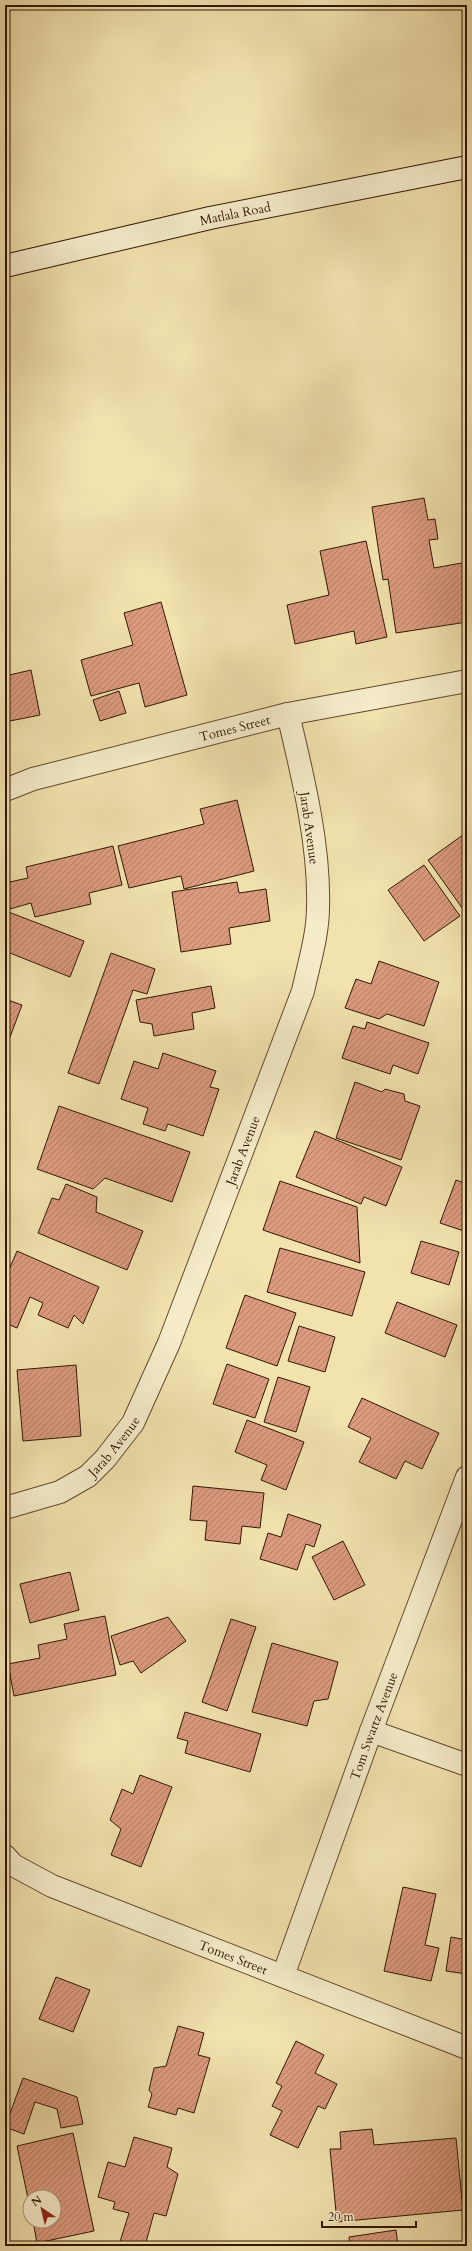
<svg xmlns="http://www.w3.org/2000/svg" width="472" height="2251" font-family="Cardo,serif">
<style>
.building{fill:url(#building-hatch);stroke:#311703}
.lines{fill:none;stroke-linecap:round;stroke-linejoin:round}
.minor-casing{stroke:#614a2e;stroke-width:24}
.secondary-casing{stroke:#311703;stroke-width:24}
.minor{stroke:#f6ecca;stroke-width:22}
.secondary{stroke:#f6ecca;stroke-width:22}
.labels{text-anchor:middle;stroke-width:4;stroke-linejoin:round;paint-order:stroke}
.street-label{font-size:13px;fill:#311703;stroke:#f6ecca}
</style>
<defs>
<pattern id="building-hatch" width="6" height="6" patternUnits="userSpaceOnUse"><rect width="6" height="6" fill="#dc9a7f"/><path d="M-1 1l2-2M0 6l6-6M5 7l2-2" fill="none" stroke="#b37d66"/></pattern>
</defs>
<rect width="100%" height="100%" fill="#f1e2ae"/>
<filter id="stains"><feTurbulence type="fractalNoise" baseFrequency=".005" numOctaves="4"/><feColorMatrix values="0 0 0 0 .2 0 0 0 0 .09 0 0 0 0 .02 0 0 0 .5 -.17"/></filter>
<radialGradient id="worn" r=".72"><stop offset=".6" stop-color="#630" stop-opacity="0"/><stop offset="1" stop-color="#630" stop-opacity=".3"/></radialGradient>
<path class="building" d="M424 498 428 520 435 519 438 539 429 540 434 568 467 562V622L396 633 388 579 383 580 372 507Z
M366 541 387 637 356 644 354 631 295 644 287 605 329 595 320 551Z
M161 602 187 695 145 707 139 683 91 696 81 660 133 645 124 613Z
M31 670 40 715 5 722V676Z
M119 691 126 713 100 721 93 700Z
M237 800 254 871 184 889 181 876 129 888 118 846 204 824 200 809Z
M467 832V911L465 912 428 860Z
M113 846 122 885 89 893 91 904 35 917 31 903 10 909 5 883 28 878 26 867Z
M424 865 460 916 424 941 388 890Z
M237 882 239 893 266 889 270 921 229 928 231 944 181 952 172 892Z
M6 911 84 941 70 977 5 951Z
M111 953 155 969 147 994 133 990 99 1084 68 1073Z
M379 961 439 982 424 1026 387 1014 379 1019 345 1008 356 979 371 984Z
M211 986 215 1008 192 1013 194 1029 154 1036 152 1024 140 1022 136 1000Z
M5 999 22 1005 7 1045 5 1044Z
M367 1022 429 1043 418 1074 393 1065 390 1074 342 1058 353 1026 365 1029Z
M163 1053 216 1071 210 1087 219 1089 203 1136 168 1124 165 1131 143 1124 148 1108 121 1099 134 1061 158 1069Z
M355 1082 382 1092 385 1089 404 1094 405 1101 420 1106 401 1160 336 1138Z
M59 1106 190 1152 172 1202 105 1178 93 1189 37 1169Z
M315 1131 402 1167 386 1206 364 1197 361 1204 296 1177Z
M456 1180 467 1184V1232L440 1223Z
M280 1181 357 1207 360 1263 263 1230Z
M66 1184 97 1197 96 1212 143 1231 127 1270 38 1233 52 1198 59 1200Z
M421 1241 459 1252 449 1285 411 1273Z
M280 1248 365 1272 352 1316 267 1292Z
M17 1251 99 1287 83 1324 74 1315 68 1328 38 1315 43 1303 30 1297 17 1328 5 1323V1279Z
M245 1295 296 1313 277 1366 226 1348Z
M397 1302 457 1325 445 1357 385 1333Z
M299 1326 335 1337 325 1372 288 1361Z
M227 1364 269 1379 255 1418 213 1404Z
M76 1365 81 1436 23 1441 17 1370Z
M278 1377 310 1387 296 1432 264 1422Z
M362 1398 439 1433 422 1469 405 1461 396 1479 359 1462 371 1438 348 1427Z
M247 1420 304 1442 286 1490 261 1480 267 1465 235 1452Z
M193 1486 264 1493 260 1528 242 1526 240 1544 205 1540 207 1521 190 1520Z
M288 1514 321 1525 314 1547 306 1544 297 1570 260 1559 268 1533 281 1537Z
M343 1541 365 1585 334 1600 312 1557Z
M70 1572 79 1610 30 1623 20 1584Z
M105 1616 116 1675 14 1696 8 1664 40 1658 38 1645 67 1639 64 1624Z
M168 1617 186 1641 141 1673 133 1661 120 1665 111 1636Z
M231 1619 256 1627 227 1711 202 1702Z
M272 1643 338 1662 328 1699 314 1701 307 1726 252 1712Z
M185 1712 261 1734 250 1772 185 1753 188 1741 177 1738Z
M140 1775 172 1787 141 1867 111 1855 121 1829 110 1820 122 1789 133 1794Z
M403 1887 436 1894 425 1945 439 1948 431 1981 384 1971Z
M451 1937 467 1940V1974L446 1971Z
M56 1977 90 1990 73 2032 39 2019Z
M178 2026 204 2033 198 2055 210 2058 194 2113 178 2108 176 2115 148 2107 152 2094 149 2090 154 2068 166 2066Z
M296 2041 324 2055 315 2073 337 2084 325 2109 318 2106 298 2148 270 2135 282 2111 272 2106 282 2086 276 2083Z
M23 2078 77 2097 83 2124 61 2128 57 2109 35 2102 24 2134 5 2127Z
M372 2129 374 2145 456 2138 463 2210 337 2222 330 2149H341L340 2132Z
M73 2133 94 2231 37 2243 33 2221H54V2197H30V2208L17 2146Z
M134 2137 172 2148 167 2167 178 2174 166 2216 154 2213 145 2246 119 2245 129 2213 113 2209 115 2202 98 2197 108 2162 125 2167Z
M396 2230 398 2246H350L349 2237Z"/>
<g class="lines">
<defs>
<g id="minor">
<path id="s1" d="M5 790 33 779 288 714 467 681"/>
<path id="s2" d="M5 1508 60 1492 88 1476 105 1459 133 1423 169 1343 303 991C309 963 318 935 318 907 320 845 302 773 288 714"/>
<path d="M371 1731 467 1765"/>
<path id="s3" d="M5 1856 13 1865 52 1886 467 2048"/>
<path id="s4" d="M283 1976 371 1731 467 1477"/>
</g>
<g id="secondary">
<path id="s5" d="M5 266 210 218 467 167"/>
</g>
</defs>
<use href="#minor" class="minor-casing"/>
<use href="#secondary" class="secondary-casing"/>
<use href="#minor" class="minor"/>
<use href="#secondary" class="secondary"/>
</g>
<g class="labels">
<g class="street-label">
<text dy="5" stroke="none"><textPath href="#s5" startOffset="236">Matlala Road</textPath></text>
<text dy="5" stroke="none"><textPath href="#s1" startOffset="238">Tomes Street</textPath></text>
<text transform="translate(310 828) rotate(82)" y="5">Jarab Avenue</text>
<text dy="5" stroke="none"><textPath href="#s2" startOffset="453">Jarab Avenue</textPath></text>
<text dy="5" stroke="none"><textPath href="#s2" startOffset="129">Jarab Avenue</textPath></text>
<text dy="5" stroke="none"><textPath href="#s4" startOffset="266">Tom Swartz Avenue</textPath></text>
<text dy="5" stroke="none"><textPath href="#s3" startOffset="251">Tomes Street</textPath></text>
</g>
</g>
<rect width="472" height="2251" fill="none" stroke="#f1e2ae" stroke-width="20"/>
<rect x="6" y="6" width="460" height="2239" fill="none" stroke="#311703" stroke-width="2"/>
<rect x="10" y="10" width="452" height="2231" fill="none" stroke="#311703"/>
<g transform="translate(42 2209) rotate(325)"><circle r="19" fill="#f6ecca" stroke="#a7977a"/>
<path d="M0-3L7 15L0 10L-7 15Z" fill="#8f2418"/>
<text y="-6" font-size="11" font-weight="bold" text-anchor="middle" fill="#311703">N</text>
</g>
<path d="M322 2221v6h94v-6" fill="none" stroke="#311703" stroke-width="2"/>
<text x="328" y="2221" font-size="12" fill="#311703" stroke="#f6ecca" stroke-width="3" paint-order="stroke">20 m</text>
<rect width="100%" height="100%" filter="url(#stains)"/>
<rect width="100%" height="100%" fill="url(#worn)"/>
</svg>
